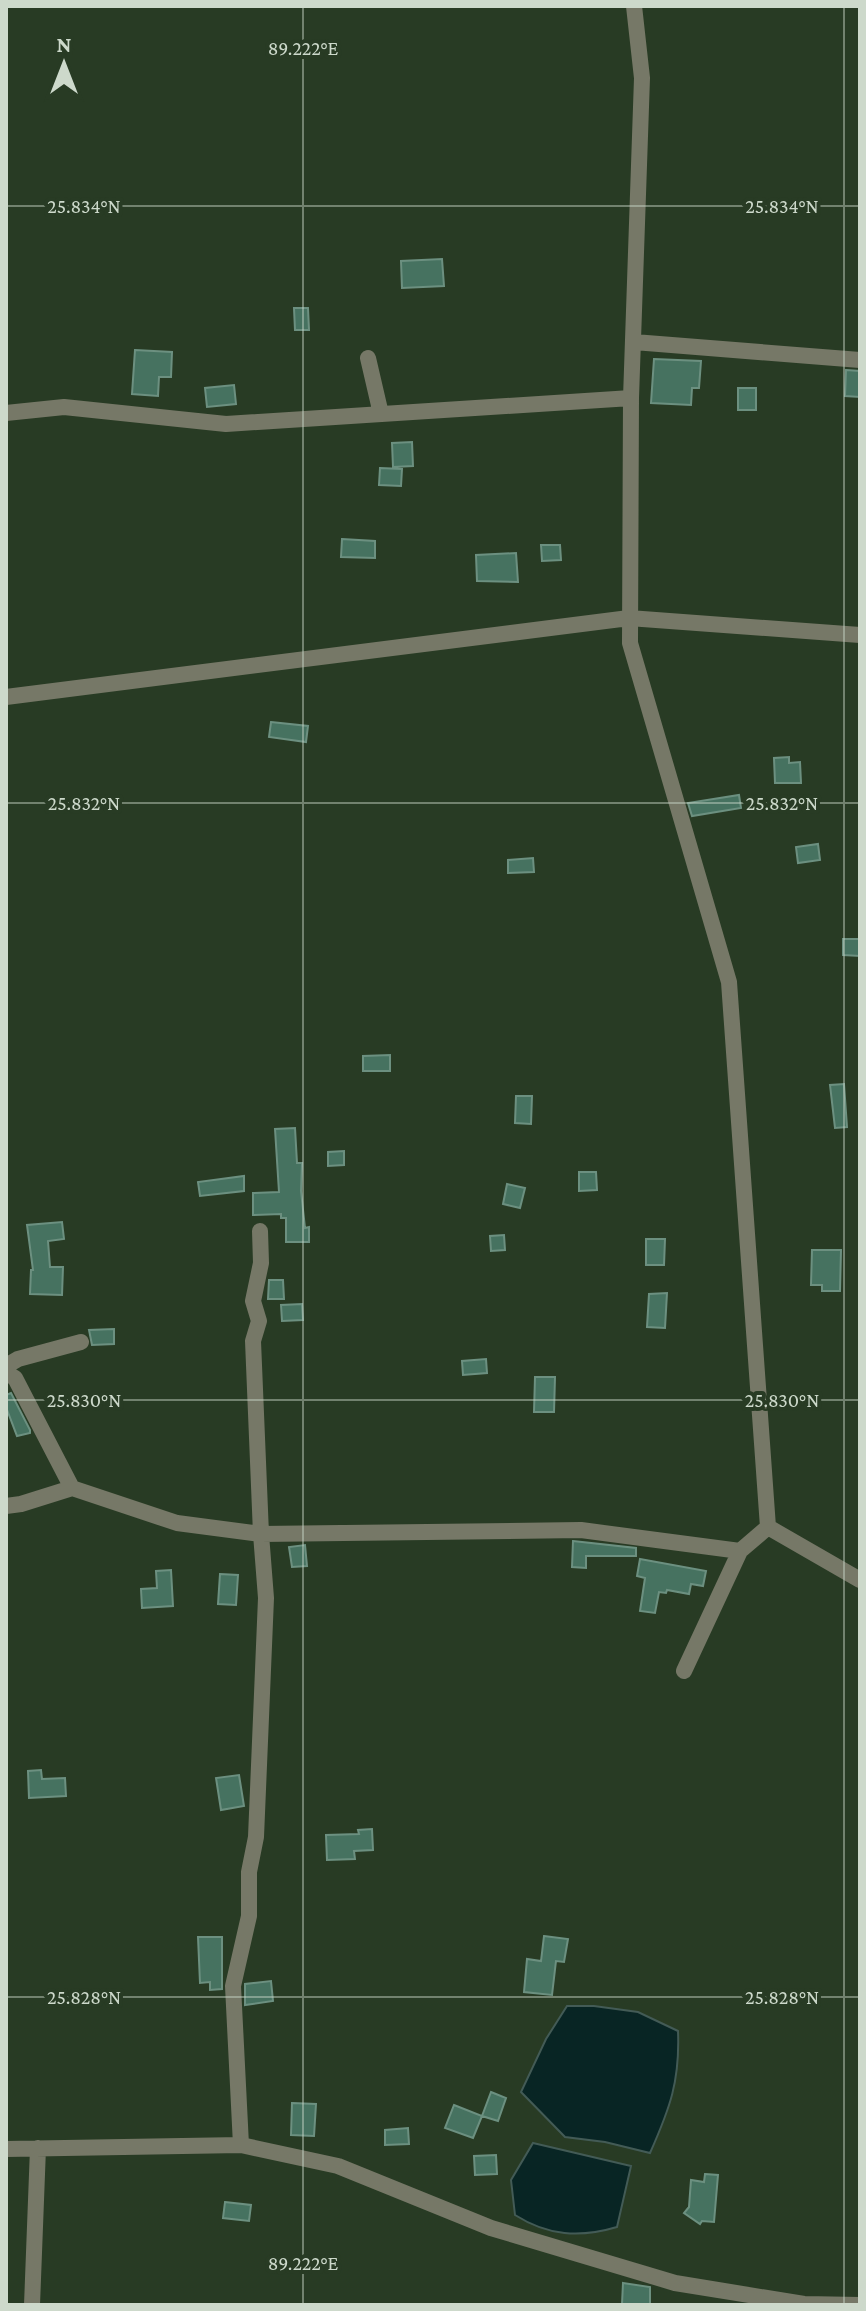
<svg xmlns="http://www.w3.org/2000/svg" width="866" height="2311" font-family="'Crimson Pro',serif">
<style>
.water{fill:#082524;stroke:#435b56;stroke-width:2}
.building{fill:#467260;stroke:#6c9080;stroke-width:2}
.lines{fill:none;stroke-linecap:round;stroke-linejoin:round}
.street{stroke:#767867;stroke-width:16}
.ticks{fill:none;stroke:#cdd9cb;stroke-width:2;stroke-opacity:0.45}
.ticks-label{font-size:20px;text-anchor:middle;fill:#cdd9cb;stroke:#283b24;stroke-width:8;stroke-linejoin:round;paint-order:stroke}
</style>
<rect width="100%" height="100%" fill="#283b24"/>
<path class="water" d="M567 2006H594L638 2012 678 2031C680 2081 670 2108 650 2153L605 2142 565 2137 521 2092 546 2039Z
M533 2143 631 2166 617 2227C580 2238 548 2236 515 2215L511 2180Z"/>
<path class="building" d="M442 259 444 286 402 288 401 261Z
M294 308H308L309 330H295Z
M135 350 172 352 171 377H159L158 396 132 394Z
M654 359 701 361 699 388H692L691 405 651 403Z
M846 370 860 371V397L845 396Z
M234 385 236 404 207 407 205 388Z
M738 388H756V410H738Z
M412 442 413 466 393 467 392 443Z
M380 468 402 469 401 486 379 485Z
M342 539 375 541V558L341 557Z
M541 545H560L561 560 542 561Z
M516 553 518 582 477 581 476 555Z
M271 722 308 726 306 742 269 737Z
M789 757V763L800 762 801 783H775L774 758Z
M739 795 741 808 692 816 688 803Z
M818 844 820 860 798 863 796 847Z
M533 858 534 872 508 873V860Z
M843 939H860V956L843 955Z
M390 1055V1071H363V1056Z
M844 1084 847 1127 835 1128 830 1085Z
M516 1096H532L531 1124 515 1123Z
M295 1128 297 1163H302L301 1191 305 1228 309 1227V1242H286V1218H281V1214L253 1215V1193L279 1192 275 1129Z
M344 1151V1165L328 1166V1152Z
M579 1172H596L597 1190 579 1191Z
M244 1176V1191L200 1196 198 1182Z
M507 1184 525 1188 520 1208 503 1204Z
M62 1222 64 1239 48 1241 50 1267H63L62 1295 30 1294 31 1270H33L27 1225Z
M504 1235 505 1250 491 1251 490 1236Z
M646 1239H665L664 1265H646Z
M812 1250H841L840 1291H822V1285H811Z
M269 1280H283L284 1299H268Z
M667 1293 665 1328 647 1327 649 1294Z
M302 1304 303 1320 282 1321 281 1305Z
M114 1329V1344L92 1345 89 1330Z
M486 1359 487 1373 463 1375 462 1361Z
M535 1377H555L554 1412H534Z
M11 1393 30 1430V1433L17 1436 6 1407V1395Z
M573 1541 636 1548V1556H586V1568L572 1567Z
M305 1545 307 1566 292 1567 289 1547Z
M640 1559 706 1571 703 1586 691 1584 689 1594 667 1590 666 1593 659 1592 655 1613 640 1611 645 1578 637 1576Z
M171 1570 173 1606 142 1608 141 1589 157 1588 156 1571Z
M220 1574 238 1575 236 1605 218 1604Z
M41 1770 42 1779 65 1778 66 1796 29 1798 28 1771Z
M239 1775 244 1806 221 1810 216 1778Z
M372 1829 373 1850 354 1851 355 1859 327 1860 326 1835 359 1834 358 1830Z
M544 1936 568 1939 564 1962 556 1961 552 1995 524 1992 527 1959 541 1961Z
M198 1937H222V1989L210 1990V1982L200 1983Z
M271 1981 273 2001 245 2005V1984Z
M491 2092 506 2098 498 2121 482 2116Z
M292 2103 316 2104 314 2136 291 2135Z
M454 2105 482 2116 473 2138 445 2128Z
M408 2128 409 2144 385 2145V2130Z
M496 2155 497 2174 475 2175 474 2156Z
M705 2174 718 2175 714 2222 702 2221 700 2224 684 2213 689 2207 691 2180 704 2182Z
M225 2202 251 2205 249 2221 223 2218Z
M623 2283 650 2287V2305L622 2304Z"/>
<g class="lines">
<path class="street" d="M634 6 642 78 631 398 630 643 729 982 768 1527 860 1580
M634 342 860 360
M368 358 381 414
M6 413 64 407 226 424 631 398
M6 697 629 618 860 635
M6 1366 18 1359 81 1342
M6 1373 15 1378 72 1488
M6 1506 21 1504 72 1488 177 1523 261 1534 581 1530 740 1551
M684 1671 740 1551 768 1527
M241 2145 233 1986 249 1916V1872L256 1837 266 1598 261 1534 253 1341 259 1321 253 1301 261 1263 260 1231
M6 2149 241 2145 338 2166 491 2228 675 2283 804 2304 860 2305
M32 2305 38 2148"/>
</g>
<path class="ticks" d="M303 6V2305M844 6V2305M6 206H860M6 803H860M6 1400H860M6 1997H860"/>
<g class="ticks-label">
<text x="303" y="55">89.222°E</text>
<text x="84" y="213">25.834°N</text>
<text x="782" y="213">25.834°N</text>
<text x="84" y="810">25.832°N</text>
<text x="782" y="810">25.832°N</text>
<text x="84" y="1407">25.830°N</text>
<text x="782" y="1407">25.830°N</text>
<text x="84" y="2004">25.828°N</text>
<text x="782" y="2004">25.828°N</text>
<text x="303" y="2270">89.222°E</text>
</g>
<rect width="866" height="2311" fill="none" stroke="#cdd9cb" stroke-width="16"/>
<g transform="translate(64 64)" stroke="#283b24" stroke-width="6" paint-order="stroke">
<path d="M0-6L14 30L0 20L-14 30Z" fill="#cdd9cb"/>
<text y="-12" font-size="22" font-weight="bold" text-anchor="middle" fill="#cdd9cb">N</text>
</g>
</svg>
